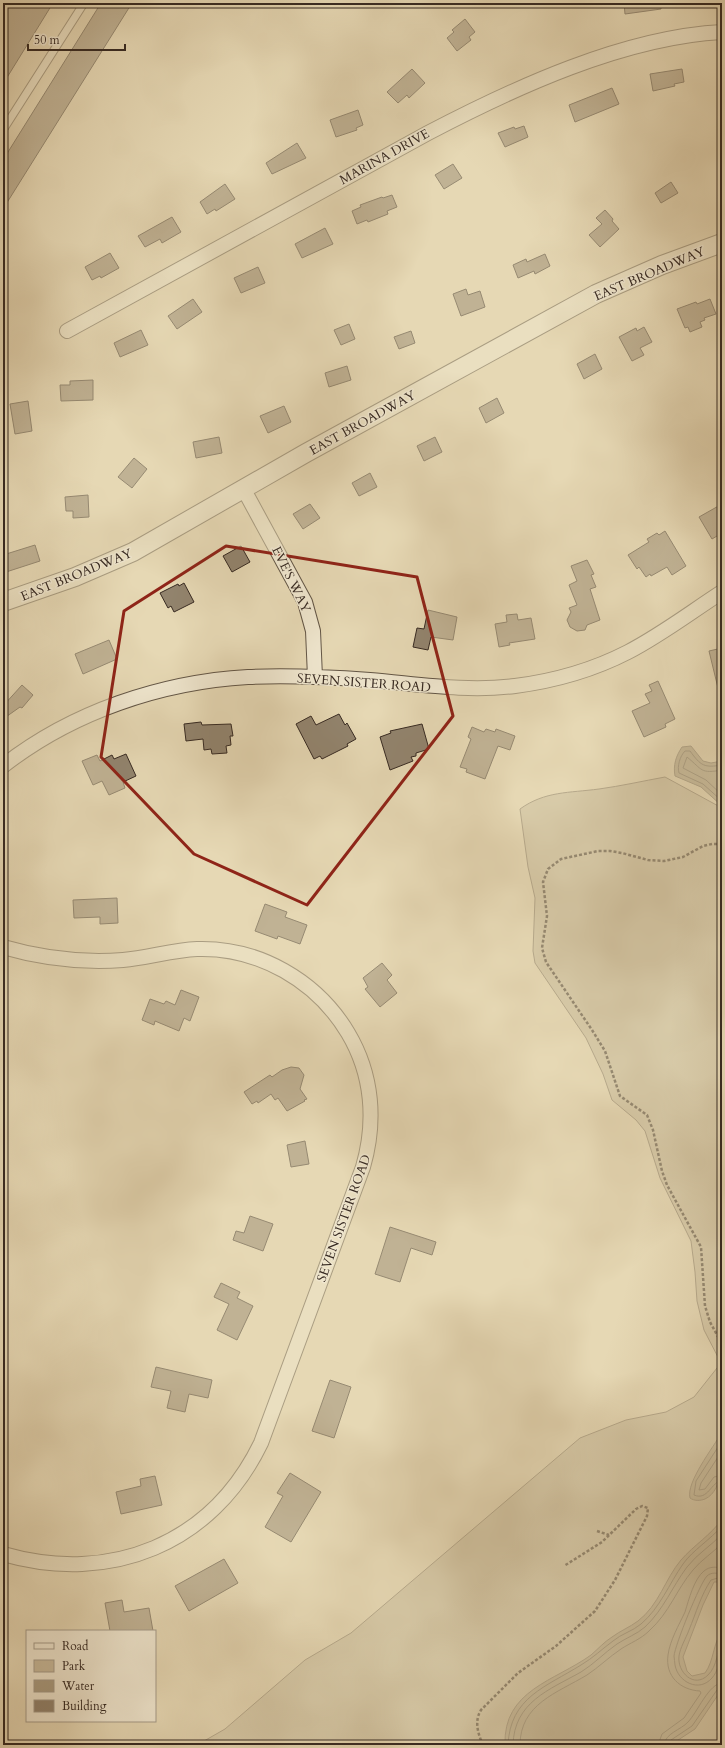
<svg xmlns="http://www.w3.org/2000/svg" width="725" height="1748" font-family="Cardo,serif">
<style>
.green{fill:#c8ba9b;stroke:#80725e}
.water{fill:#aa9d82;stroke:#7c6f5c}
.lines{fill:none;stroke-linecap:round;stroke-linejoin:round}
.shore{stroke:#706452;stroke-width:1}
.building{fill:#92846e;stroke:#372a22}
.service-casing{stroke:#635646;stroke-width:9}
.minor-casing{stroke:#635646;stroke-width:16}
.tertiary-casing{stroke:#635646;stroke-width:20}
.path{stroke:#372a22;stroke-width:2.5;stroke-dasharray:3 2;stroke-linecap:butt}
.service{stroke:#efe6ce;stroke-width:7}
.minor{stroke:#efe6ce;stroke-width:14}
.tertiary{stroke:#efe6ce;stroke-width:18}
.marked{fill:none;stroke:#8f2418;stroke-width:3;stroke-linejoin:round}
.labels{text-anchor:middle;stroke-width:3;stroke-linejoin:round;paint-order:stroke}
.street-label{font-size:13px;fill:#372a22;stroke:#efe6ce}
</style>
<rect width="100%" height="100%" fill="#e6d8b4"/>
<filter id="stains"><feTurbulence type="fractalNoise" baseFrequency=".005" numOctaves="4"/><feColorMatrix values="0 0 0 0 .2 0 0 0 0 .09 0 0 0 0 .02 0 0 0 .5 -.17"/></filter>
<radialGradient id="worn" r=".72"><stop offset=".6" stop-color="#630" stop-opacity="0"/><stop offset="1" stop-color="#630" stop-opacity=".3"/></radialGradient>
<path class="green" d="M665 777 722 808V1745H197L225 1729 305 1660 351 1633 580 1438 626 1420 666 1412 694 1397 721 1363 704 1330 697 1301 695 1272 691 1241 660 1178 645 1131 636 1120 612 1100 603 1074 586 1038 535 963 533 951 535 898 528 867 520 809C545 791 569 793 599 789 621 786 643 781 665 777Z"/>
<path class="water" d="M459 3H485C477 8 468 8 459 3Z
M691 746 703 761 711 763 722 761V806L701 787 675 776C673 765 676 756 682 747Z
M722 1432C722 1453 725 1490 705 1499 700 1501 694 1501 690 1498 686 1482 713 1448 722 1432Z
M722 1519V1596L719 1582H714L703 1605 683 1657 687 1671 692 1676 705 1673C714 1661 713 1643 722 1631V1689L695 1729 672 1744 505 1745C503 1690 555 1681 591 1655 598 1649 604 1642 612 1637 620 1631 630 1627 638 1621 659 1605 665 1579 681 1560 694 1545 711 1535 722 1519Z"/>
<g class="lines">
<path class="shore" d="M722 765C704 768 701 766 690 751H685C680 756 677 766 679 773L703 784 722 801
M722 770C700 774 703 770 687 757L683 768 706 780 722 795
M722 1441 696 1481 694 1495C708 1501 711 1482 722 1480
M722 1451 701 1483 699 1490 705 1489 714 1477 722 1475
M722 1574C717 1573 711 1572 707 1576 700 1583 675 1645 674 1656 674 1659 675 1662 675 1665 678 1682 699 1693 712 1678 718 1671 720 1661 722 1653
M722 1580 718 1578 711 1580C701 1595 696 1613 689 1630 686 1638 680 1648 679 1656 677 1672 694 1689 708 1675 717 1667 718 1649 722 1638
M508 1745C510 1697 546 1687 581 1665 593 1658 602 1649 613 1641 621 1634 633 1631 641 1624 660 1608 669 1584 683 1564 693 1550 710 1540 722 1526
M513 1745C514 1702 549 1690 581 1672 594 1664 604 1653 617 1644 626 1638 637 1634 645 1627 664 1609 672 1587 687 1567 697 1554 711 1546 722 1534
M520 1745C520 1704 557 1693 587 1675 599 1667 609 1657 621 1649 630 1643 641 1639 649 1631 670 1612 676 1590 693 1570 701 1560 713 1553 722 1543
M658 1745 662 1734 684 1718 701 1693 700 1691C680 1690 665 1676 668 1655 670 1640 679 1625 685 1612 689 1599 694 1579 704 1571 710 1566 716 1567 722 1568
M664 1745C665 1733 681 1730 688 1722 697 1713 709 1683 722 1683
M669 1745 671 1740 692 1726 717 1690 722 1688"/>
</g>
<path class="building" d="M3 3H53L3 84Z
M101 3H132L3 209V160Z
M624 3H661V9L625 14Z
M465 19 475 32 469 37 471 40 457 51 447 38 454 32 452 30Z
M412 69 425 83 409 98 407 95 398 103 387 92Z
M682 69 684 82 674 84 675 86 653 91 650 74Z
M612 88 619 104 575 122 569 105Z
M358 110 363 125 356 128 357 130 336 137 330 120Z
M524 126 528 137 505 147 498 133 514 127 515 129Z
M297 143 306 158 272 174 266 163Z
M453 164 462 178 444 189 435 175Z
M671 182 678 193 661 203 655 193Z
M225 184 235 199 216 211 215 209 207 214 200 202Z
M392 195 397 207 387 211 388 214 368 222 367 220 357 224 352 211 361 207 360 205 382 197 383 198Z
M605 210 613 219 612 221 619 229 600 247 589 235 602 224 596 218Z
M172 217 181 232 162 243 160 239 145 247 138 236Z
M325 228 333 244 302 258 295 244Z
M110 253 119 268 101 278 100 276 92 280 85 267Z
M545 254 550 266 535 274 534 271 518 278 513 265 526 259 527 262Z
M258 267 265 283 241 293 234 278Z
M466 289 468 295 480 291 485 307 461 316 453 294Z
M193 299 202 312 177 329 168 316Z
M710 299 716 314 704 318 705 320 700 322 702 327 690 332 688 327 685 328 677 309 696 302 697 304Z
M349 324 355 339 341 345 334 330Z
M644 327 652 342 640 348 644 355 632 361 619 337 636 328 637 331Z
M141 330 148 345 120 357 114 343Z
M411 331 415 343 399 349 394 337Z
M595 354 602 369 584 379 577 364Z
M347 366 351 380 329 387 325 373Z
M93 380V400L61 401 60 385H70V381Z
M497 398 504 413 486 423 479 408Z
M28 401 32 431 15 434 10 404Z
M284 406 291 422 268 433 260 416Z
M219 437 222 453 196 458 193 442Z
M435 437 442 452 424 461 417 446Z
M134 458 147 469 132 488 118 477Z
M370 473 377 487 359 496 352 483Z
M88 495 89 517 73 518V511H66L65 497Z
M310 504 320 518 303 529 293 514Z
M722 504V533L712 539 699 517Z
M665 531 686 566 672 575 667 567 651 576 650 574 646 577 639 567 637 569 628 555 649 542 647 539 657 533 659 535Z
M35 545 40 561 3 573V555Z
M241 546 250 562 232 572 223 556Z
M587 560 594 574 591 575 596 587 590 589 600 620 587 625 585 630 577 631 570 627 567 620 571 612 569 608 577 605 569 585 577 581 571 566Z
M184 583 194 602 174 612 171 606 168 608 160 593 178 584 179 586Z
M428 610 457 617 453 640 431 637 428 650 413 647 417 628 424 629Z
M517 614 518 620 531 618 535 639 509 643 510 645 499 647 495 624 507 622 506 615Z
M109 640 117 659 83 674 75 654Z
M722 648V688H718L709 651Z
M658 681 675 719 665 724 666 727 644 737 632 711 650 703 645 694 652 691 649 685Z
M22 685 33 695 22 708 20 707 3 719V706Z
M339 714 345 725 347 723 356 739 347 744 348 746 322 759 320 756 314 759 296 724 311 716 316 725Z
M201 722 202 725 231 724 233 736H230L231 745 226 746 227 753 212 754 211 749 204 750 203 739 186 741 184 724Z
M422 724 429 749 416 753V756L411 757 413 761 390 770 380 737 391 733 390 731Z
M472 727 484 732 486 729 495 732 496 729 515 736 510 750 498 746 485 779 466 772 467 769 460 767 471 739 468 737Z
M126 754 136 776 123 782 125 788 109 795 102 781 93 785 82 761 97 755 100 761 112 755 114 759Z
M117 898 118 923 100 924V917L74 918 73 900Z
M265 904 287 912 285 917 307 925 300 944 278 936 277 939 255 931Z
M382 963 392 975 387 980 397 993 380 1007 365 989 368 987 363 978Z
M181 990 199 997 190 1021 184 1018 179 1031 155 1021 154 1025 142 1020 150 999 164 1004 166 1001 175 1005Z
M291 1067 299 1068 304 1075 300 1089 307 1099 304 1100 305 1101 287 1111 278 1098 275 1100 271 1094 258 1103 257 1101 252 1104 244 1092 270 1075 272 1077 282 1070Z
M305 1141 309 1164 291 1167 287 1145Z
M250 1216 273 1224 263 1251 233 1240 236 1231 244 1233Z
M390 1227 436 1242 432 1255 411 1248 400 1282 375 1274Z
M221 1283 240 1292 237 1298 253 1306 237 1340 217 1330 229 1304 214 1297Z
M156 1367 212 1380 208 1398 189 1394 185 1412 167 1408 171 1391 151 1387Z
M330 1380 351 1387 334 1438 312 1431Z
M290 1473 321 1492 291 1542 265 1527 283 1496 277 1493Z
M155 1476 162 1505 121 1514 116 1492 141 1486 140 1479Z
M224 1559 238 1583 189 1611 175 1586Z
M122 1600 124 1612 149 1608 153 1631H110L105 1603Z"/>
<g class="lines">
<defs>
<path id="service" d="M3 130 84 3"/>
<path id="minor" d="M67 331 428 133C514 88 624 37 722 32
M243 488 305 602 313 631 315 677
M3 766C72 712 161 682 248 677 288 675 329 677 370 680 419 684 466 692 515 686 554 681 593 670 628 652 661 635 691 612 722 592
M3 947C41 958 83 963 123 960 148 958 172 950 197 949 259 947 317 981 348 1033 373 1075 376 1122 363 1167L261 1443C212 1544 111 1585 3 1554"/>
<path id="tertiary" d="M3 602 75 577 133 552 306 453 596 294 662 265 722 243"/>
</defs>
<use href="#service" class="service-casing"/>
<use href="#minor" class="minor-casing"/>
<use href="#tertiary" class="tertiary-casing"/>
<path class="path" d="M722 844H712L703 846 683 857 664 861 648 860 622 853 610 851H598L561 859 548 869 543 882 547 916 542 948 546 962 592 1030 605 1051 620 1096 647 1115 653 1130 662 1171 667 1185 701 1247 705 1306 710 1322 722 1344
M597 1531 609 1535
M483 1745C478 1734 474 1721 481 1710L518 1673 556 1646 595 1611 615 1580 647 1516 648 1508 642 1506 636 1509 602 1542 564 1566"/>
<use href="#service" class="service"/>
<use href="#minor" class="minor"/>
<use href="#tertiary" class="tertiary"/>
</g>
<path d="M0 0H725V1748H0ZM226 546 417 577 453 716 307 905 194 854 101 757 124 611Z" fill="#e6d8b4" fill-opacity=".55" fill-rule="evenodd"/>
<path class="marked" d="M226 546 417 577 453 716 307 905 194 854 101 757 124 611Z"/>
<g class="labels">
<g class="street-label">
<text transform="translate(384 156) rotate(-29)" y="5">MARINA DRIVE</text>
<text transform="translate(649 273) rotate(-23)" y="5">EAST BROADWAY</text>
<text transform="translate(362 422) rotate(-29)" y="5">EAST BROADWAY</text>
<text transform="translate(76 574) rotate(-22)" y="5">EAST BROADWAY</text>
<text transform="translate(292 579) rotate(64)" y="5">EVE'S WAY</text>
<text transform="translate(364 682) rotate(4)" y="5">SEVEN SISTER ROAD</text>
<text transform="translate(343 1218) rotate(-70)" y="5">SEVEN SISTER ROAD</text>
</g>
</g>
<rect width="725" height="1748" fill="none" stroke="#e6d8b4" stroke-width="16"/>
<rect x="4" y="4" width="717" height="1740" fill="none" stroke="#372a22" stroke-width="2"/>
<rect x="8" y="8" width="709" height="1732" fill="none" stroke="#372a22"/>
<rect x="26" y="1630" width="130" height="92" fill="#efe6ce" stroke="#a59b89"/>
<rect x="34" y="1643" width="20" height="6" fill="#efe6ce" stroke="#a59b89"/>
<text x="62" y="1650" font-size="12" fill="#372a22">Road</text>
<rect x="34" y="1660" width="20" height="12" fill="#c8ba9b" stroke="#a59b89"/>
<text x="62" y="1670" font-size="12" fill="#372a22">Park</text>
<rect x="34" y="1680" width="20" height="12" fill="#aa9d82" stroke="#a59b89"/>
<text x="62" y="1690" font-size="12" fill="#372a22">Water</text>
<rect x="34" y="1700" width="20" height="12" fill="#92846e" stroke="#a59b89"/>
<text x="62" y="1710" font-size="12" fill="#372a22">Building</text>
<path d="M28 44v6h97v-6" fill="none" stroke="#372a22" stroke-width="2"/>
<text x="34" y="44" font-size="12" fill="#372a22" stroke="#efe6ce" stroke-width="3" paint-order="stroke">50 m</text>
<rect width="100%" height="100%" filter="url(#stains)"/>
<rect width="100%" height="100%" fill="url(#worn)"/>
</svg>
